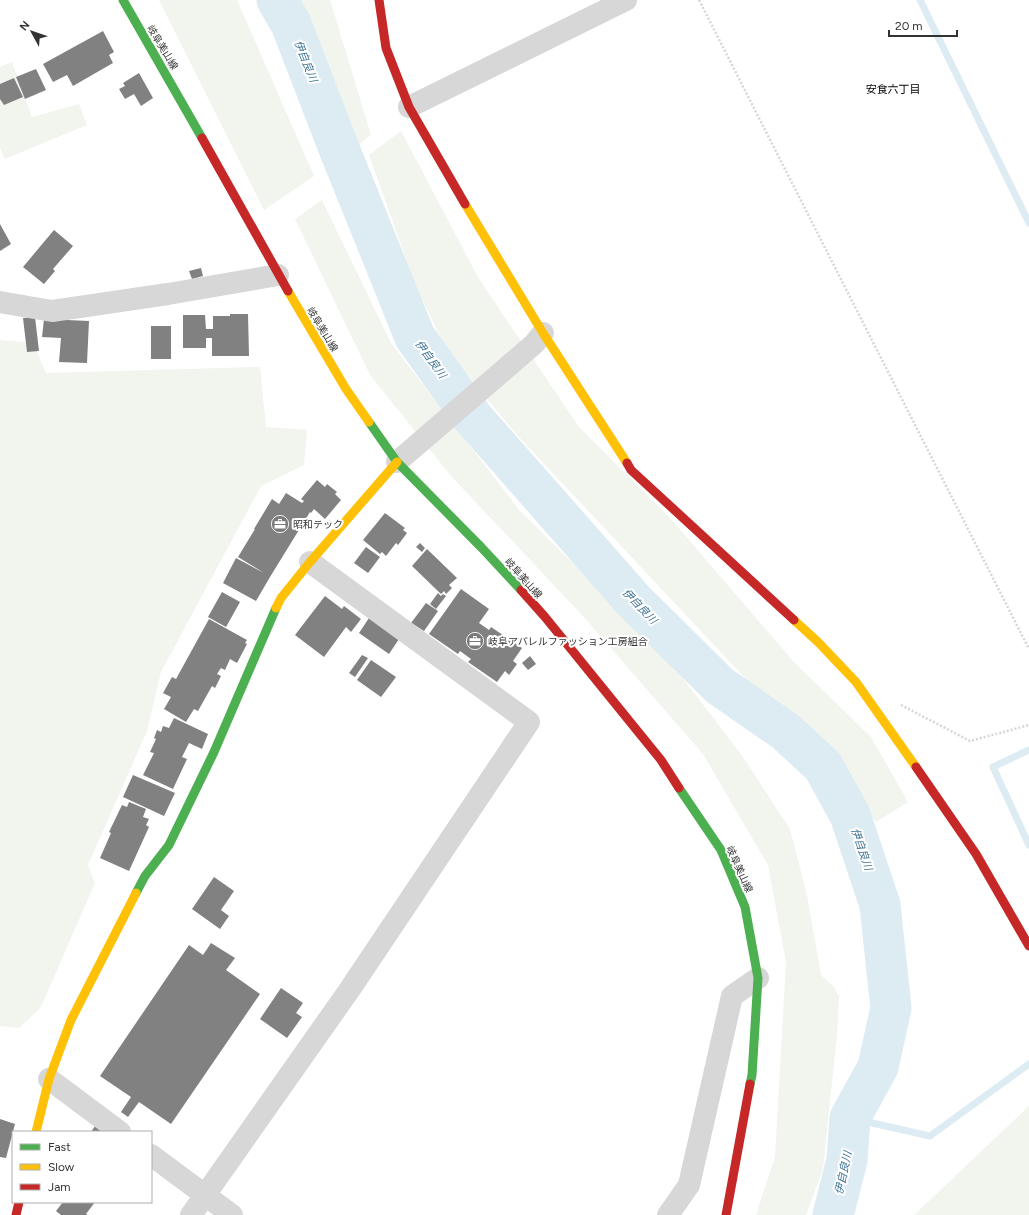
<svg xmlns="http://www.w3.org/2000/svg" width="1029" height="1215" font-family="Figtree,'Noto Sans JP',sans-serif">
<style>
.green{fill:#f1f5ed}
.lines{fill:none;stroke-linecap:round;stroke-linejoin:round}
.stream{stroke:#ddebf3;stroke-width:7}
.river{stroke:#ddebf3;stroke-width:41}
.building{fill:#818181}
.path{stroke:#d6d6d6;stroke-width:2.5;stroke-dasharray:2 2;stroke-linecap:butt}
.street{stroke:#d7d7d7;stroke-width:22}
.fast{stroke:#4caf50;stroke-width:9}
.slow{stroke:#ffc107;stroke-width:9}
.jam{stroke:#c62828;stroke-width:9}
.labels{text-anchor:middle;stroke-width:4;stroke-linejoin:round;paint-order:stroke}
.street-label{font-size:10px;fill:#333;stroke:#fff}
.poi-label{font-size:10px;fill:#333;stroke:#fff;text-anchor:start}
.water-label{font-size:11px;font-style:italic;fill:#3f7597;stroke:#fff}
.neighbourhood-label{font-size:11px;fill:#000;stroke:#fff}
</style>
<rect width="100%" height="100%" fill="#fff"/>
<path class="green" d="M159 0H237L314 176 264 210Z
M292 0H330L371 135 356 147Z
M12 62 32 117 79 104 87 125 5 159 0 148V67Z
M401 131 479 279 579 427 670 518 794 662 871 737 908 802 876 822 826 753 759 693 517 435 447 351 415 284 369 155Z
M322 200 391 343 520 511 661 650 741 754 790 829 807 895 821 975 834 987 839 996 837 1035 823 1169 806 1215H756L775 1157 786 962 768 865 703 754 582 615 451 476 370 375 295 219Z
M0 340 33 343 46 373 260 367 266 427 307 430 304 465 261 486 161 672 147 731 88 865 95 883 41 1007 19 1028 0 1026Z
M1029 1106V1215H914Z"/>
<g class="lines">
<path class="stream" d="M920 0 1029 223
M1029 750 993 767 1029 845
M850 1118 930 1136 1029 1064"/>
<path class="river" d="M277 0 291 24 338 146 415 337 473 418 634 601 720 686 785 731 823 766 850 815 880 905 891 1008 878 1067 850 1118 847 1160 833 1215"/>
</g>
<path class="building" d="M103 31 114 52 109 55 113 63 73 86 67 75 53 82 43 64Z
M36 69 46 90 25 99 16 77Z
M139 73 153 98 141 106 134 94 125 99 119 89 125 86 123 83Z
M14 78 23 97 4 105 0 99V84Z
M0 224 11 244 0 251Z
M54 230 73 246 53 269 55 271 44 284 23 267Z
M201 268 203 276 192 279 189 271Z
M230 314H248L249 356H212V338H206V348H183V315H205L206 329H213V316H230Z
M35 317 39 351 27 352 23 318Z
M44 319 89 321 87 363 59 362 61 338 42 337Z
M151 326H171V359H151Z
M317 480 325 487 327 484 337 492 335 494 341 500 325 519 314 509 311 513 310 512 270 577 256 601 223 583 236 558 264 573 238 557 255 529H254L272 499 279 504 286 493 302 503 304 501 301 499Z
M385 513 405 528 403 530 407 533 398 545 396 543 386 556 382 552 380 554 363 540Z
M420 543 425 548 422 552 416 547Z
M366 547 380 557 368 573 354 563Z
M427 549 457 578 449 585 452 588 446 594 444 591 441 594 412 566Z
M461 589 489 609 479 623 489 630 491 627 522 648 513 661 517 664 509 675 505 671 497 682 468 662 471 659 460 651 458 654 429 634Z
M222 592 240 602 226 627 208 617Z
M438 593 441 596 443 594 446 596 436 609 430 604Z
M325 596 342 609 344 606 361 619 351 632 346 627 324 657 295 635Z
M426 603 438 611 424 631 411 623Z
M369 618 399 639 389 654 359 633Z
M209 619 247 640 245 643 247 644 237 663 230 659 225 670 221 668 217 674 221 676 215 688 212 686 198 711 194 709 186 722 164 709 171 697 163 693 172 677 176 679Z
M362 655 368 658 355 677 349 673Z
M530 656 536 664 528 670 522 663Z
M371 660 396 677 381 697 357 680Z
M174 718 208 734 202 749 189 743 182 757 187 759 173 789 143 775 154 753 150 752 156 739 154 738 157 730 161 732 163 726 169 728Z
M133 775 175 793 164 816 123 797Z
M129 802 146 809 143 817 149 819 146 825 149 827 129 871 100 858 111 833 109 832 122 805 127 807Z
M214 877 234 891 221 910 229 916 220 929 192 909Z
M211 943 235 958 226 970 260 994 171 1124 139 1102 128 1117 121 1112 131 1097 100 1076 189 945 203 955Z
M281 988 303 1003 296 1013 302 1017 287 1038 260 1019Z
M0 1119 15 1124 6 1158 0 1157Z
M95 1126 103 1132H91Z
M63 1202H95L86 1214 88 1215H61L56 1211Z"/>
<g class="lines">
<path class="path" d="M699 0 1029 649
M901 705 970 741 1029 725"/>
<path class="street" d="M409 107 626 0
M0 302 52 311 168 294 278 275
M397 462 534 344 543 333
M49 1079 120 1132
M151 1155 232 1215
M191 1215 350 989 529 722 310 562
M668 1215 689 1185 732 996 758 978"/>
<path class="fast" d="M123 0 202 138
M369 422 397 462 481 547 521 590
M679 788 721 850 745 907 758 978 752 1075 750 1084
M136 893 145 876 169 845 214 752 276 608"/>
<path class="slow" d="M465 204 543 333 627 463
M288 291 346 389 369 422
M276 608 281 598 310 562 397 462
M794 620 819 643 856 682 916 767
M36 1132 49 1079 71 1020 136 893"/>
<path class="jam" d="M379 0 386 48 409 107 465 204
M202 138 288 291
M627 463 631 470 794 620
M521 590 545 617 661 760 679 788
M916 767 976 854 1029 946
M16 1215 19 1202
M726 1215 750 1084"/>
</g>
<defs>
<symbol id="office-disc" viewBox="-11 -11 22 22"><circle r="9.5" fill="#7a7a7a" stroke="#fff"/><path d="M-6-3h4V-5.5h4V-3h4V5H-6ZM-1-4.5V-3h2v-1.5ZM-6 0V1H6V0Z" fill="#fff"/></symbol>
</defs>
<g fill-rule="evenodd">
<use href="#office-disc" x="270" y="514" width="20" height="20"/>
<use href="#office-disc" x="465" y="631" width="20" height="20"/>
</g>
<g class="labels">
<g class="street-label">
<text transform="translate(163 47) rotate(59)" y="4">岐阜美山線</text>
<text transform="translate(323 329) rotate(59)" y="4">岐阜美山線</text>
<text transform="translate(524 578) rotate(48)" y="4">岐阜美山線</text>
<text transform="translate(740 869) rotate(66)" y="4">岐阜美山線</text>
</g>
<g class="poi-label">
<text x="293" y="528">昭和テック</text>
<text x="488" y="645">岐阜アパレルファッション工房組合</text>
</g>
<g class="water-label">
<text transform="translate(306 61) rotate(68)" y="4">伊自良川</text>
<text transform="translate(431 359) rotate(54)" y="4">伊自良川</text>
<text transform="translate(640 606) rotate(46)" y="4">伊自良川</text>
<text transform="translate(862 849) rotate(71)" y="4">伊自良川</text>
<text transform="translate(843 1173) rotate(-78)" y="4">伊自良川</text>
</g>
<g class="neighbourhood-label">
<text x="893" y="93">安食六丁目</text>
</g>
</g>
<rect x="12" y="1131" width="140" height="72" fill="#ffffff" stroke="#adadad"/>
<rect x="20" y="1144" width="20" height="6" fill="#4caf50" stroke="#adadad"/>
<text x="48" y="1151" font-size="12" fill="#333333">Fast</text>
<rect x="20" y="1164" width="20" height="6" fill="#ffc107" stroke="#adadad"/>
<text x="48" y="1171" font-size="12" fill="#333333">Slow</text>
<rect x="20" y="1184" width="20" height="6" fill="#c62828" stroke="#adadad"/>
<text x="48" y="1191" font-size="12" fill="#333333">Jam</text>
<g transform="translate(32 32) rotate(310)" stroke="#ffffff" stroke-width="3" paint-order="stroke">
<path d="M0-3L7 15L0 10L-7 15Z" fill="#333333"/>
<text y="-6" font-size="11" font-weight="bold" text-anchor="middle" fill="#333333">N</text>
</g>
<path d="M889 30v6h68v-6" fill="none" stroke="#333333" stroke-width="2"/>
<text x="895" y="30" font-size="12" fill="#333333" stroke="#ffffff" stroke-width="3" paint-order="stroke">20 m</text>
</svg>
